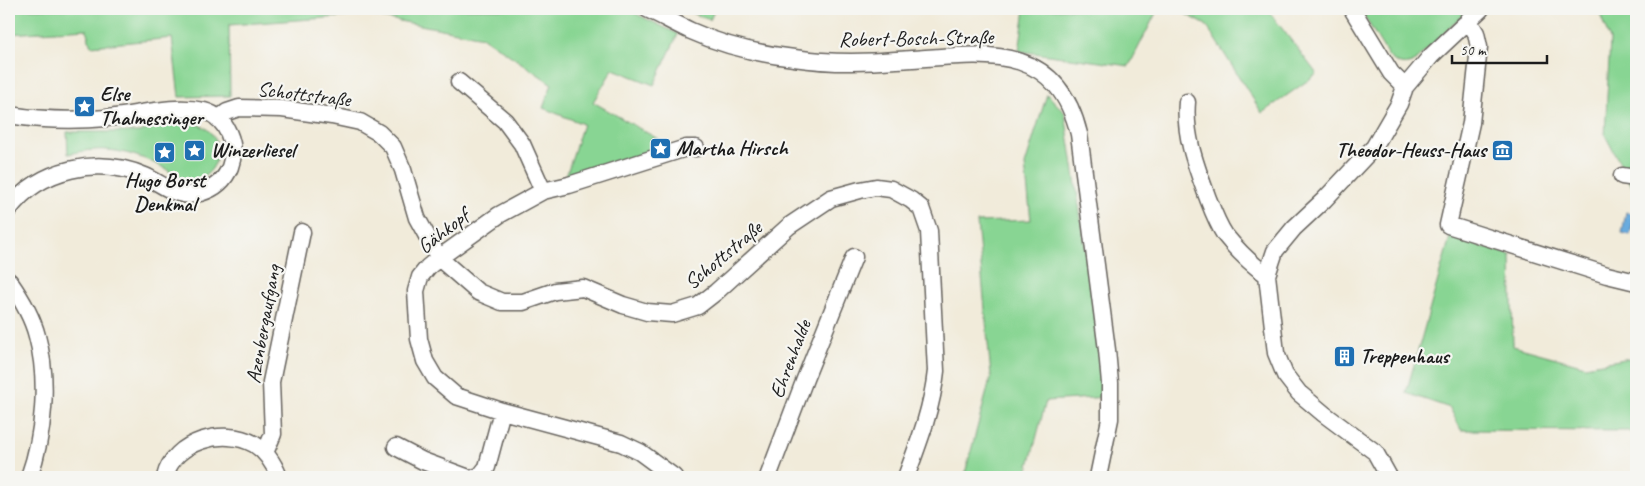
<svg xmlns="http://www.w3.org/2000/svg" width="1645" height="486" font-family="Caveat,sans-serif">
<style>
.green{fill:#88d593;stroke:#527858}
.water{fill:#69abde;stroke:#42647d}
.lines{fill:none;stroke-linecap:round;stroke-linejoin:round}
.minor-casing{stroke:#67645e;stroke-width:19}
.minor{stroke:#fff;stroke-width:16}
.labels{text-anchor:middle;stroke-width:4.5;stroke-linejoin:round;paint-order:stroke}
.street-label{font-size:21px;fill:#1c1c1c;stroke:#f6f6f2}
.poi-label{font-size:21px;font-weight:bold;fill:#1c1c1c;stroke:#f6f6f2;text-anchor:start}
</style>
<rect width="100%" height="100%" fill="#f6f6f2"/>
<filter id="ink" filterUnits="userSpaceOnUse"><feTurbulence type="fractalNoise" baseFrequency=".02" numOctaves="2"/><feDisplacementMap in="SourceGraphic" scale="10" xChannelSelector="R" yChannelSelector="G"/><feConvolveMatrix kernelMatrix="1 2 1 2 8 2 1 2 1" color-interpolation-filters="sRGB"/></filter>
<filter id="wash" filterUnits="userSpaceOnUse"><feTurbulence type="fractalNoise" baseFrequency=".0096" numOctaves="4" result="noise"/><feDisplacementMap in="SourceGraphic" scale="20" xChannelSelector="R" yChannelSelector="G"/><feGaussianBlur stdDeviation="1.12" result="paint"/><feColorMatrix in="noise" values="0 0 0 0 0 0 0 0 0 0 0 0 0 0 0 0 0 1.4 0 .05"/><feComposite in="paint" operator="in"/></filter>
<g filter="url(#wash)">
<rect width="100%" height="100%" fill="#f1ebda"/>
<path class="green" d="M9 9H626L678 34 654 85 613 69 593 102 672 147 565 179 583 124 543 108 552 84 483 37 368 15 229 25 230 96 179 97 172 38 91 46 86 29 9 34Z
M682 9H715L710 20Z
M1025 9H1158L1129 66 1019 51Z
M1176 9H1267L1317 74 1262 113 1206 25Z
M1360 9H1469L1414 62C1403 67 1397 64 1389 57Z
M1598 9H1636V194L1605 135 1610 40Z
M1047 94 1065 113 1108 397 1046 401 1026 477H964L991 376 977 222 1031 220 1025 165Z
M186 122C195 124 204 125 210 132 226 148 215 180 191 180 181 181 173 173 164 168 144 157 117 148 94 150 85 150 76 153 68 154L67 132H139L162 125Z
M1450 237 1511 255 1513 346 1585 366 1636 357V443L1630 431 1461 430 1450 408 1406 393Z"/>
<path class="water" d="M1626 212 1635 214 1630 235 1622 233Z"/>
</g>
<g filter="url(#ink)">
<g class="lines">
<defs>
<path id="minor" d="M647 9C662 16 676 24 691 31 722 45 760 54 794 58 827 63 862 63 896 60 974 56 1055 35 1079 134L1107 350 1110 383V419L1098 477
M1352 9 1391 73 1405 87
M1468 20 1476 33 1479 47 1471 123 1448 225 1607 275 1636 282
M459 82 505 121 522 144 543 191
M1187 102C1184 135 1196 166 1207 196 1212 209 1217 223 1225 235 1237 250 1251 264 1267 275
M9 115C40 120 75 121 107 118 138 115 173 104 204 111 227 117 238 146 230 167 225 180 214 189 200 193 178 200 163 184 145 176 98 156 40 168 9 209
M218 119 227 112 239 108 282 109 332 116 360 122 379 133 393 147 403 170 417 218 439 258 478 292 502 302H523L555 291 583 288 623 305 647 312 672 314 698 306 716 292 789 226 831 198 860 190 876 187 891 189 911 200 921 208 929 231 936 371C932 409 919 442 906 477
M1622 176 1636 178
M9 281C21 298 32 316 37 336 49 380 44 435 29 477
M396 447 423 461 466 477
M265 453 273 434 271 382 302 232
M165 477C173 441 224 427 254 444 267 452 274 464 279 477
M476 477 480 476 487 467 502 411
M674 477 640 452 621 443 502 411 456 396 435 378 425 361 419 339 416 291 420 277 428 267 439 258 499 215 543 191 569 185 686 148H696
M768 477 805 379 854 257
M1389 477 1375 452 1324 414 1299 393 1285 375 1276 353 1267 275 1275 251 1294 228 1324 200 1374 147 1399 104 1405 87 1431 56 1481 9"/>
</defs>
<use href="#minor" class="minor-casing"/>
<use href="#minor" class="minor"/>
</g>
</g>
<defs>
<symbol id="sight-square" viewBox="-11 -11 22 22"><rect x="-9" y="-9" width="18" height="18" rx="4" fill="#1f6fb2" stroke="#f6f6f2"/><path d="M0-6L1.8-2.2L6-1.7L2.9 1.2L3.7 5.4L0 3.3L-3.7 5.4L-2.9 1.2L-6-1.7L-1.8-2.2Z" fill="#fff"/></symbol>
<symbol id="museum-square" viewBox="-11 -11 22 22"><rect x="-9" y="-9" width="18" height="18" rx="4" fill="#1f6fb2" stroke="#f6f6f2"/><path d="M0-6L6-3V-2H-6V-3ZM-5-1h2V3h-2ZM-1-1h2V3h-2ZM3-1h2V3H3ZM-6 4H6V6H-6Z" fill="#fff"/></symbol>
<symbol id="building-square" viewBox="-11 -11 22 22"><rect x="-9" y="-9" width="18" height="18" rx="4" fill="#1f6fb2" stroke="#f6f6f2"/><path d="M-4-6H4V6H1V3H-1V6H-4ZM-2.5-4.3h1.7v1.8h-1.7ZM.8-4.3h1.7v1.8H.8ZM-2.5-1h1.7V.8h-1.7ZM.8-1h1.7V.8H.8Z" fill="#fff"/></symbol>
</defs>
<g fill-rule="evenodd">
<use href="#sight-square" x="72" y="94" width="25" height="25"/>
<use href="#sight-square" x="648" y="136" width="25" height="25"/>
<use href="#sight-square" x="182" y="138" width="25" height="25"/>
<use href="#museum-square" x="1490" y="138" width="25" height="25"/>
<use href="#sight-square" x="152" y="140" width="25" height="25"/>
<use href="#building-square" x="1332" y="344" width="25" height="25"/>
</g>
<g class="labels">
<g class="street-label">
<text transform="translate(916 38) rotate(-1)" y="7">Robert-Bosch-Straße</text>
<text transform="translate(304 94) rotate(7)" y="7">Schottstraße</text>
<text transform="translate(443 231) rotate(-38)" y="7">Gähkopf</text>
<text transform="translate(723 255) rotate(-40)" y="7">Schottstraße</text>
<text transform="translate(263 324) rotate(-80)" y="7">Azenbergaufgang</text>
<text transform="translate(790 359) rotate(-69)" y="7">Ehrenhalde</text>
</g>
<g class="poi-label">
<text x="100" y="101">Else<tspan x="100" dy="24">Thalmessinger</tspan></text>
<text x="676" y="155">Martha Hirsch</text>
<text x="211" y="157">Winzerliesel</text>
<text x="1486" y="157" text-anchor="end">Theodor-Heuss-Haus</text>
<text x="165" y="187" text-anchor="middle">Hugo Borst<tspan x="165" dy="24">Denkmal</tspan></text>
<text x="1360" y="363">Treppenhaus</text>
</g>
</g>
<rect width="1645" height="486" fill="none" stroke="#f6f6f2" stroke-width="30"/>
<path d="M1452 55v8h95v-8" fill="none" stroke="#1c1c1c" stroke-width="2.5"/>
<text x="1460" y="55" font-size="15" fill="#1c1c1c" stroke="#f6f6f2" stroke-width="4" paint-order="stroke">50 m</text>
</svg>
